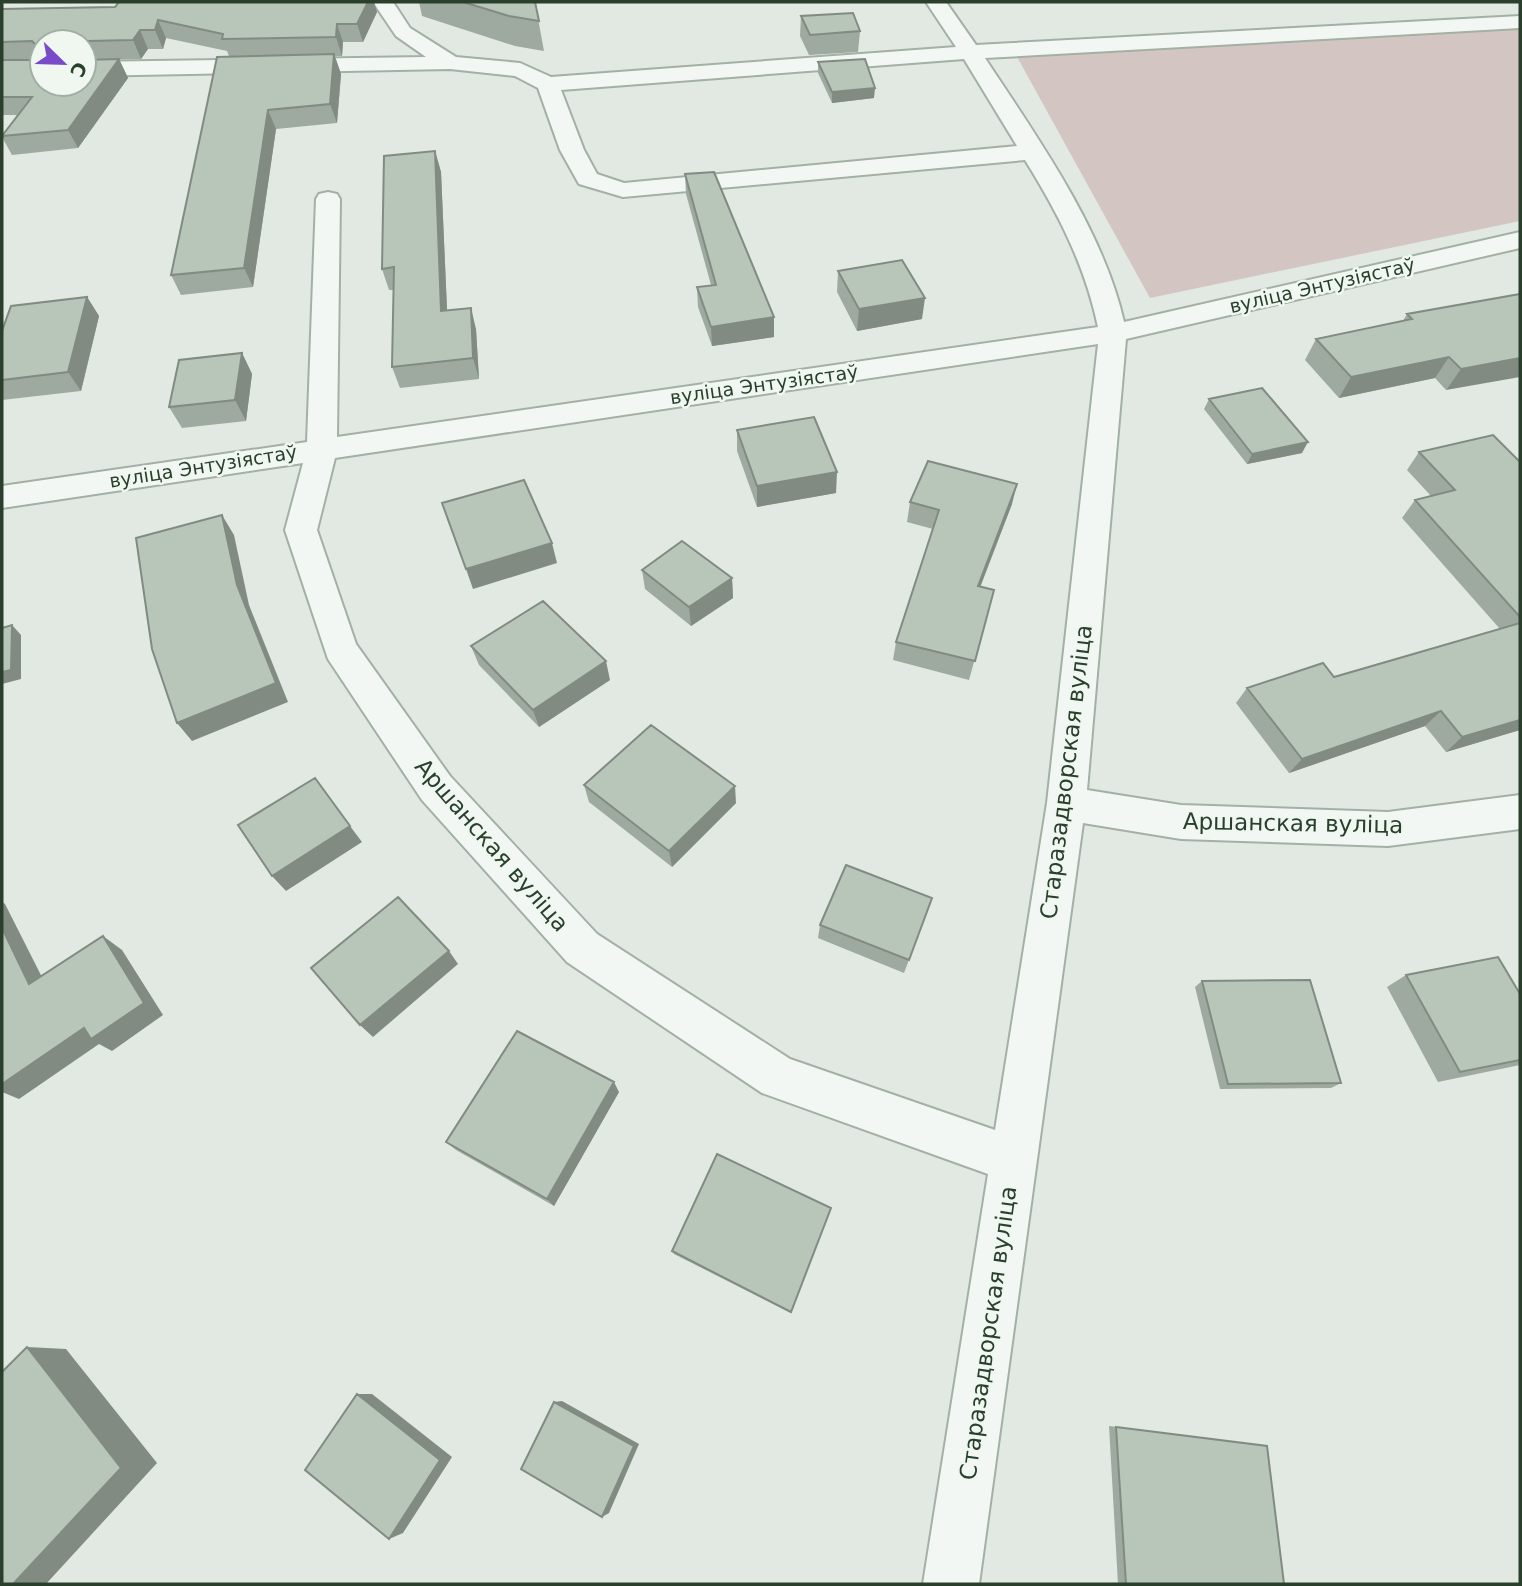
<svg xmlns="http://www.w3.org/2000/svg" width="1522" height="1586" font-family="'DejaVu Sans',sans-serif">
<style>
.green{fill:#d3c6c2}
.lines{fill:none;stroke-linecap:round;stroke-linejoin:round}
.minor-casing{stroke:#a3b0a4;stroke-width:4}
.minor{fill:#f3f7f4;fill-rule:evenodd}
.wall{fill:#9eaaa0}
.shaded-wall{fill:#818b82}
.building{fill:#b8c6ba;stroke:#818b82;stroke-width:2}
.labels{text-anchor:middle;stroke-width:5;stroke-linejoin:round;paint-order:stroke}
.far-street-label{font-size:19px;fill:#2a402d;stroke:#f0f7f1}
.street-label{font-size:23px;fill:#2a402d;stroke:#f0f7f1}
</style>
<rect width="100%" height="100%" fill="#e1e9e2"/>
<path class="green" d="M1520 28V221L1150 298 1016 55Z"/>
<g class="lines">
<defs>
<path id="minor" d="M373 2H393L410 28 456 57 520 63 551 77 956 47 926 2H946L976 45 1520 16V28L985 58C1037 137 1103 229 1124 322L1520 232V248L1126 339 1087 790 1181 805 1388 812 1520 795V829L1388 846 1181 839 1083 823 979 1584H923L988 1174 762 1093 567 962 422 800 328 659 285 530 303 463 2 508V486L307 442 316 199 319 194 328 192 337 194 340 199 337 437 1098 327C1085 265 1058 213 1025 160L623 197 579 184 560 150 538 88 515 76 450 69 84 76V62L426 57 396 36ZM964 59 1017 146 624 183 597 174 584 150 561 90ZM1098 344 1047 803 995 1130 790 1059 597 934 450 776 356 644 317 530 335 458Z"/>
</defs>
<use href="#minor" class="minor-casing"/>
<use href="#minor" class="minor"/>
</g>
<path class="wall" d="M119 2H374L377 12 363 42H343L342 56H335L341 74 337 123 276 129 253 287 181 295 171 275 229 56 227 51 166 38 163 49H148L141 59 84 60V42H42V84L119 59 128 78 78 148 12 155 2 137V135L17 115H2V9L115 7Z
M419 2H535L544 51 515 46 422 16Z
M801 16 860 31 858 52 809 55 800 36Z
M818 62 874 98 832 103 818 73Z
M435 151 441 172 447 310 476 329 479 379 400 388 392 367 394 290H389L382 269Z
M685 174 774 337 712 346 698 307 697 287 711 285 686 194Z
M838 271 922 319 857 331 837 292Z
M1520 294 1446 390 1435 378 1339 398 1305 360 1316 339 1403 321 1407 314Z
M87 297 99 316 81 391 2 400V331Z
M242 353 252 374 246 421 182 428 169 407Z
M1209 399 1302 453 1247 464 1204 409Z
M737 430 836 493 757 507 737 451Z
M1419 452 1520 462V730L1446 752 1425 726 1289 773 1236 703 1247 688 1334 677 1500 629 1402 518 1415 500 1431 496 1407 470Z
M910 502 1012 504 980 586 994 590 969 680 893 660 896 642 933 529 907 522Z
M642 570 732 578 733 598 691 626 645 589Z
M471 646 610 680 539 727 479 665Z
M584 785 736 803 672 867 589 802Z
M932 898 904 973 818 938 820 925Z
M1406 975 1520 994V1065L1438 1082 1387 987Z
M1202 981 1341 1083 1331 1088 1220 1089 1195 987Z
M619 1092 554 1206 456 1150 446 1142Z
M831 1208 791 1313 674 1254 672 1251Z
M1109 1426 1267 1446 1284 1584H1118Z"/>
<path class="shaded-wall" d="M368 2H374L377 12 363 42 357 24Z
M158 20 166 38 163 49 155 30Z
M337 24 343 42 342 56 336 37Z
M140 30 148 49 141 59 133 40Z
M334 54 341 74 337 123 330 104Z
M119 59 128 78 78 148 68 130Z
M875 88 874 98 832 103V92Z
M268 110 276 129 253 287 244 268Z
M435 151 441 172 448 332 441 311Z
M87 297 99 316 81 391 68 372Z
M925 298 922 319 857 331 859 309Z
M471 308 476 329 479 379 473 358Z
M774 317V337L712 346 711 327Z
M242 353 252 374 246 421 235 400Z
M1449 357 1435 378 1339 398 1351 377Z
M1520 358V377L1446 390 1461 369Z
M1308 442 1302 453 1247 464 1252 454Z
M837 472 836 493 757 507V486Z
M1017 484 1012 504 973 606 978 586Z
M222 515 234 535 249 605 288 702 192 741 177 723 237 585Z
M552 543 557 563 473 589 466 569Z
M732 578 733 598 691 626 689 607Z
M12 625 21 635V679L2 684V672Z
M606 661 610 680 539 727 533 710Z
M1441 711 1425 726 1289 773 1302 759Z
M1520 720V730L1446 752 1462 737Z
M735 786 736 803 672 867 669 851Z
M350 826 362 842 286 891 272 876Z
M2 902 5 904 52 997 29 984 2 928Z
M103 936 122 950 163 1015 112 1051 99 1044 19 1099 2 1092V1084Z
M449 951 458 964 373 1037 360 1025Z
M614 1082 619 1092 554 1206 547 1199Z
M27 1347 66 1349 157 1463 46 1584H13Z
M357 1394H372L452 1457 403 1533 389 1539Z
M562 1401 639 1444 609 1513 602 1517 554 1402Z"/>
<path class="building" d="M119 2H368L357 24H337L336 37 222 39 223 34 158 20 155 30H140L133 40 42 42V84H84V60L119 59 68 130 2 136 32 97H2V60H32L35 58V44L32 41 2 42V9L115 7Z
M463 2H535L539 21 509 16Z
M853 13 860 31 810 35 801 16Z
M334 54 330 104 268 110 244 268 171 275 217 57Z
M865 59 875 88 832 92 818 62Z
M435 151 441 311 471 308 473 358 392 367 394 267 382 269 384 156Z
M714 172 774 317 711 327 697 287 716 285 685 174Z
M902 260 925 298 859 309 838 271Z
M1520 294V358L1461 369 1449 357 1351 377 1316 339 1412 319 1407 314Z
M87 297 68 372 2 380V331L11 306Z
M242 353 235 400 169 407 179 360Z
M1262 388 1308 442 1252 454 1209 399Z
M814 417 837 472 757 486 737 430Z
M1493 435 1520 462V617L1415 500 1455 490 1419 452Z
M928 461 1017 484 978 586 994 590 975 661 896 642 939 510 910 502Z
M524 480 552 543 466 569 442 503Z
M222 515 237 585 276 683 177 723 152 649 136 538Z
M682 541 732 578 689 607 642 570Z
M543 601 606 661 533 710 471 646Z
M1520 623V720L1462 737 1441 711 1302 759 1247 688 1323 663 1334 677Z
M12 625 11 670 2 672V628Z
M651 725 735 786 669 851 584 785Z
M315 778 350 826 272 876 238 825Z
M846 865 932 898 909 960 820 925Z
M398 897 449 951 360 1025 311 968Z
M2 928 29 984 103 936 144 1003 91 1039 84 1028 2 1084Z
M1498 957 1520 994V1060L1460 1072 1406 975Z
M1310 980 1341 1083 1228 1084 1202 981Z
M517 1031 614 1082 547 1199 446 1142Z
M717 1154 831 1208 791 1312 672 1251Z
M27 1347 121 1468 13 1584H2V1372Z
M357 1394 440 1460 389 1539 305 1470Z
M554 1402 634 1446 602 1517 521 1469Z
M1116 1427 1267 1446 1284 1584H1126Z"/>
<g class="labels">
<g class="far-street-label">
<text transform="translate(1322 285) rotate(-13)" y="7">вуліца Энтузіястаў</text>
<text transform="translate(764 384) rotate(-8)" y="7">вуліца Энтузіястаў</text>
<text transform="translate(203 466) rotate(-9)" y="7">вуліца Энтузіястаў</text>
</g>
<g class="street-label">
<text transform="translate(1066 772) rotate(-83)" y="8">Старазадворская вуліца</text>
<text transform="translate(1293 823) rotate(1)" y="8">Аршанская вуліца</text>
<text transform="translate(492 845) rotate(49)" y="8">Аршанская вуліца</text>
<text transform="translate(988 1333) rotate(-82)" y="8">Старазадворская вуліца</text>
</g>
</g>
<rect width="1522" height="1586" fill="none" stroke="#2a402d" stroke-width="7"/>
<g transform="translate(63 63) rotate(113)"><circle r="33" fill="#f0f7f1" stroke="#a1aea3" stroke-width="2"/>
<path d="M0-5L12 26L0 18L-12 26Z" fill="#784bc9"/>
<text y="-10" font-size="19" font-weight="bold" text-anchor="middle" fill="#2a402d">С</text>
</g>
</svg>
